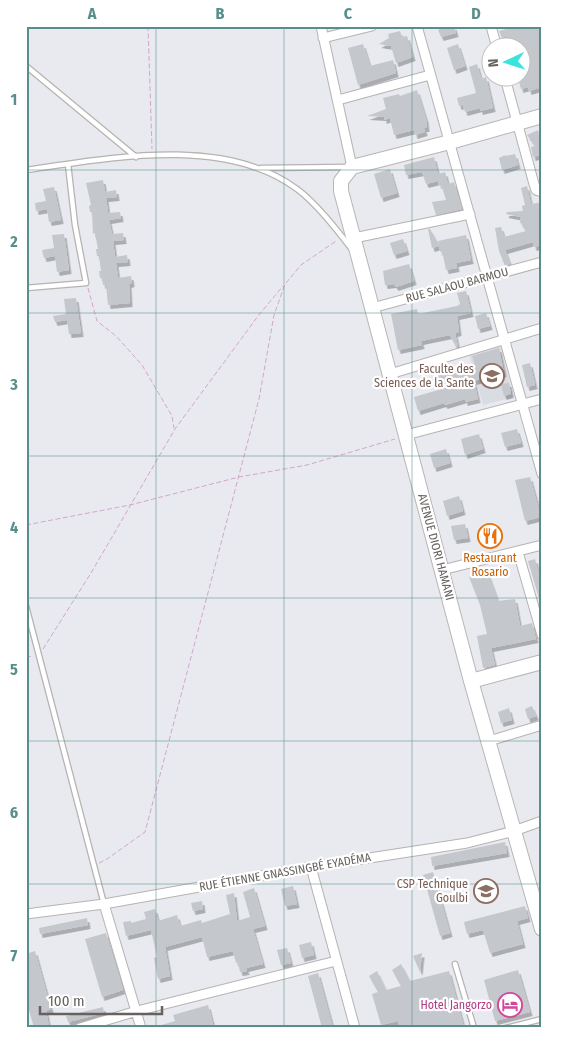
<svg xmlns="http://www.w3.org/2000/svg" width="568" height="1054" font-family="'Fira Sans Condensed',sans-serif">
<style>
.education{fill:#d9dce3}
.building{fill:#c4c7cc;filter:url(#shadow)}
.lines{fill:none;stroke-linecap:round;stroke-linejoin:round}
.lane-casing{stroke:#b6b3b0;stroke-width:7}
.street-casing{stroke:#b6b3b0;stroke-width:11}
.secondary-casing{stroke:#b9b5b2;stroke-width:16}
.path{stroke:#d3a6cb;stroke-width:1;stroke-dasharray:5 2.5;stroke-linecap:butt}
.lane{stroke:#fff;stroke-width:4.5}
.street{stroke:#fff;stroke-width:9}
.secondary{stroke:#fff;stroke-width:14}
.grid{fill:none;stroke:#588f8b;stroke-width:1;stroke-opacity:0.55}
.labels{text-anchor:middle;stroke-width:4.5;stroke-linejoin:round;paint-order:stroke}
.street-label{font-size:12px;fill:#67625f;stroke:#fff}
.education-label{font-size:12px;fill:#785e54;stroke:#fff;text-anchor:end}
.food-label{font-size:12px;fill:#c56008;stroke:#fff}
.hotel-label{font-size:12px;fill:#b23c85;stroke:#fff;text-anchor:end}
.neatline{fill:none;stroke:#588f8b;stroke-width:2}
.grid-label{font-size:16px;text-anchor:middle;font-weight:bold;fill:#588f8b}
</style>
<defs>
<filter id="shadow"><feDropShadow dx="2.5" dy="4" stdDeviation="0" flood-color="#0004"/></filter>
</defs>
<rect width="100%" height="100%" fill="#e8eaf0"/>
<path class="education" d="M500 346 514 397 483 405 469 354Z"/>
<path class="building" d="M443 26H454L456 33 441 37 438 30 443 28Z
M518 26H539L542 33V87L529 91 528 87 521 89 519 82H520V46L516 47 515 41 509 43 507 36 502 38 499 31Z
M400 31 402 37 407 36 413 57 396 63 391 46 379 44 389 38 388 34Z
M363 44 370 66 393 60 396 73 358 85 348 48Z
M458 44 465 66 454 70 447 48Z
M477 64 481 79 486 77 493 108 480 111V108L465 112 463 105 459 106 457 98 476 93 469 67Z
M417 90 426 119 427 128H424L425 132 415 135 414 130 394 135 390 118 384 120V117L367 116 386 109 383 98 399 94 400 96Z
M538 130 542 143V156L541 155 533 157 531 147 535 146 527 135Z
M515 154 518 165 502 170 499 158 505 155V156Z
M434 157 438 174 445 172 448 184 454 182 462 209 436 215 432 202 446 200 441 184 439 185 438 181 426 184 422 172 406 175 404 165Z
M390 169 397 193 381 198 374 174Z
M103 180 105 192 116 190 117 197 106 198 108 213 120 212 121 218 109 220 112 234 123 233 124 240 113 241 115 257 127 255 128 262 116 263 118 278 131 276 132 283 129 284 130 303 108 305 106 284 103 285 102 278H100L99 271H101L99 256H97L96 249H98L95 233 93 234 92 212H90L89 206 91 205 86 183Z
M527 186 531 204 542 202V217L538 218 542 236V245L534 247 533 242 505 250 510 264 505 266 499 251 495 228 501 227 504 237 526 231 520 222 521 217 506 214 507 212 523 211 522 206 525 205 521 188Z
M54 187 61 220 49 222 47 209 36 211 35 203 46 201 43 189Z
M428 229H430L439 245 438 241 466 235 471 260 456 263 457 268 446 270 442 251 440 252 439 246 432 248Z
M64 234 69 270 57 272 55 256 44 258 42 250 54 248 52 235Z
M403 239 407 251 394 255 390 243Z
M409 264 414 281 396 287 394 284 385 285 383 271Z
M466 291 471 313 457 316 459 332 455 333 458 347H456L450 335 421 341 422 345 398 350 391 314 417 309 418 314 457 306 460 304 457 293Z
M76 298 81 333 69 334 67 320 55 322 53 316 66 314 64 299Z
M486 313 490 326 478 329 475 316Z
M499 348 504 373 474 381 478 399 465 402V399L445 405 444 403 418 411 414 397 442 389 437 374 451 369 452 371 475 366 472 356Z
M530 363 535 385 527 387 522 365Z
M509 383 511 394 504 396 501 384Z
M517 429 521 443 505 447 501 433Z
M479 434 483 449 465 455 461 439Z
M446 449 450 463 434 468 430 454Z
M530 477 541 517 525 521 515 480Z
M459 496 463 511 447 516 443 501Z
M465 524 468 538 454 540 451 526Z
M535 559 538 571 542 570V602H540L528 561Z
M487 571 498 601 515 599 520 626 532 623 536 639 491 648 495 665 483 668 477 636 487 634 480 605 469 577Z
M532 706 536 716 528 719 525 709Z
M509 708 512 720 501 723 498 712Z
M505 842 507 853 432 866 431 857Z
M433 872 450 933 440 936 423 875Z
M293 886 297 904 285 906 281 889Z
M254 888 265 926 253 929 263 964 246 968 247 971 240 972 238 962 236 963 233 951 207 957 202 937 165 947 170 976 158 979 154 958 157 957 151 930 126 936 123 922 131 921V923L146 919 144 912 155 909 158 921 177 915 180 926 201 920 202 923 230 914 226 895 234 893 237 921 250 917 243 892Z
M202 901 203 909 193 911 191 903Z
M525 906 528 918 517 921 523 944 490 953 483 930 467 934 464 922Z
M87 918 88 925 40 934 39 928Z
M106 933 123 990 102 997 85 939Z
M311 942 314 955 302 958 299 945Z
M287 948 291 963 281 965 277 950Z
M35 951 51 1009 46 1011 49 1026 42 1028H34L26 999V954Z
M422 953 420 972 413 956Z
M401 964 410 981 449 971 464 1028H400L398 1021 381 1025 372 994 378 992 369 976 377 971 386 990 401 986 392 970Z
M518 970 530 1012 495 1021 484 980Z
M318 973 333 1028H322L308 976Z
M208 1005 214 1028H158V1026L175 1021 173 1015Z
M103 1007 104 1013 68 1022 66 1016Z"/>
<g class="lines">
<defs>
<path id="lane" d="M26 66 136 157
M261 168 349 167
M26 170C110 158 224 135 297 189 316 203 337 230 351 248
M26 288 86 283 75 225 68 164
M26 606 104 904
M455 964 474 1028
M506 1028 542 1019"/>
<path id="street" d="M321 26 352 167
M417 26 542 474
M491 26 497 48
M323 38 372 26
M505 78 534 184 536 190 542 192
M338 100 430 75
M354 238 470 214
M372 308 542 262
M390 374 542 328
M406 435 542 399
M518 552 542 635
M442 570 542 545
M489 741 542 725
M311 867 355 1028
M104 904 141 1028
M26 914 104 904 311 867 467 843 514 831 542 821
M80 1028 137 1011 336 961"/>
<path id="secondary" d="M542 116 450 142 352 167 341 181V191L471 681 542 929
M471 681 542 662"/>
</defs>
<use href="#lane" class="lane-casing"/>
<use href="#street" class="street-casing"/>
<use href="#secondary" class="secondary-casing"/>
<path class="path" d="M148 26 152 149
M286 283 301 265 336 241
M88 288 97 321 116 336 142 365 172 416 174 428
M26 525 130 505 239 477 307 465 395 439
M43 649 91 573 175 429 258 316 283 286
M26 657 33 656
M99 863 107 859 145 832 259 399 274 315 285 284"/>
<use href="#lane" class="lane"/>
<use href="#street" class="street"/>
<use href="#secondary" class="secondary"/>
</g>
<path class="grid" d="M156 26V1028M284 26V1028M412 26V1028M26 170H542M26 313H542M26 456H542M26 598H542M26 741H542M26 884H542"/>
<defs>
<symbol id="university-ring" viewBox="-11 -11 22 22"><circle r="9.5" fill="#fff" stroke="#8d6e63" stroke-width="1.5"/><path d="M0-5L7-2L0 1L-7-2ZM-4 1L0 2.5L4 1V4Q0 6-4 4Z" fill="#8d6e63"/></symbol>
<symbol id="restaurant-ring" viewBox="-11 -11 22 22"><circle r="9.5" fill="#fff" stroke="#e8710a" stroke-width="1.5"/><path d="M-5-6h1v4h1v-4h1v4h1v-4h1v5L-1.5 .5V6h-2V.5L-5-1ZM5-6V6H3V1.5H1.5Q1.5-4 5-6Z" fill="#e8710a"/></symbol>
<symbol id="school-ring" viewBox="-11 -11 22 22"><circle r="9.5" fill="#fff" stroke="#8d6e63" stroke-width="1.5"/><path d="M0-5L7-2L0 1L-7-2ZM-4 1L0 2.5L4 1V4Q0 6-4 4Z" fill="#8d6e63"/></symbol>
<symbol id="hotel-ring" viewBox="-11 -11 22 22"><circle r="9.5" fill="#fff" stroke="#d1479c" stroke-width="1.5"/><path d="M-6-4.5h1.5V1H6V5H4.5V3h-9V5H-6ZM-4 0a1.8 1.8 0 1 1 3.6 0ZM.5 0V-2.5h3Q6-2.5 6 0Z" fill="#d1479c"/></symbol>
</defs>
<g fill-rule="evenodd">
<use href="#university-ring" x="478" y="362" width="28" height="28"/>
<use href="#restaurant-ring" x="476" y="522" width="28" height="28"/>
<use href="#school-ring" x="472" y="877" width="28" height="28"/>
<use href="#hotel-ring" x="496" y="991" width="28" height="28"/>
</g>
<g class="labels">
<g class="street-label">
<text transform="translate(457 285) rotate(-15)" y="4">RUE SALAOU BARMOU</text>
<text transform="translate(436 547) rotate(75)" y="4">AVENUE DIORI HAMANI</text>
<text transform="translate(285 872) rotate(-10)" y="4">RUE ÉTIENNE GNASSINGBÉ EYADÉMA</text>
</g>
<g class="education-label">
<text x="474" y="373">Faculte des<tspan x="474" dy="14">Sciences de la Sante</tspan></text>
<text x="468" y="888">CSP Technique<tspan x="468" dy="14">Goulbi</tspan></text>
</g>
<g class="food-label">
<text x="490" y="562">Restaurant<tspan x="490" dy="14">Rosario</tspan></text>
</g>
<g class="hotel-label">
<text x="492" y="1009">Hotel Jangorzo</text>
</g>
</g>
<rect width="568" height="1054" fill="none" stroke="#ffffff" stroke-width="55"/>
<g transform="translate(506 62) rotate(266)"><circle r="24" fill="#ffffff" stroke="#c2c0bf"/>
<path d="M0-4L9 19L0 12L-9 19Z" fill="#3ce2dc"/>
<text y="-8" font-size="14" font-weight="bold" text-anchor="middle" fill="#67625f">N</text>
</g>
<path d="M40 1006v8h122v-8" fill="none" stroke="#67625f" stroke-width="2.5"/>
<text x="48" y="1006" font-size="15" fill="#67625f" stroke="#ffffff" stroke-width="4" paint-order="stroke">100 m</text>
<rect x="28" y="28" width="512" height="998" class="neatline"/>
<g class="grid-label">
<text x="92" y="19">A</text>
<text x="220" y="19">B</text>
<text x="348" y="19">C</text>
<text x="476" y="19">D</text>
<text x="14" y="105">1</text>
<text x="14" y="247">2</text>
<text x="14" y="390">3</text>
<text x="14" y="533">4</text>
<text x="14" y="675">5</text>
<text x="14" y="818">6</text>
<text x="14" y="961">7</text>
</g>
</svg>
